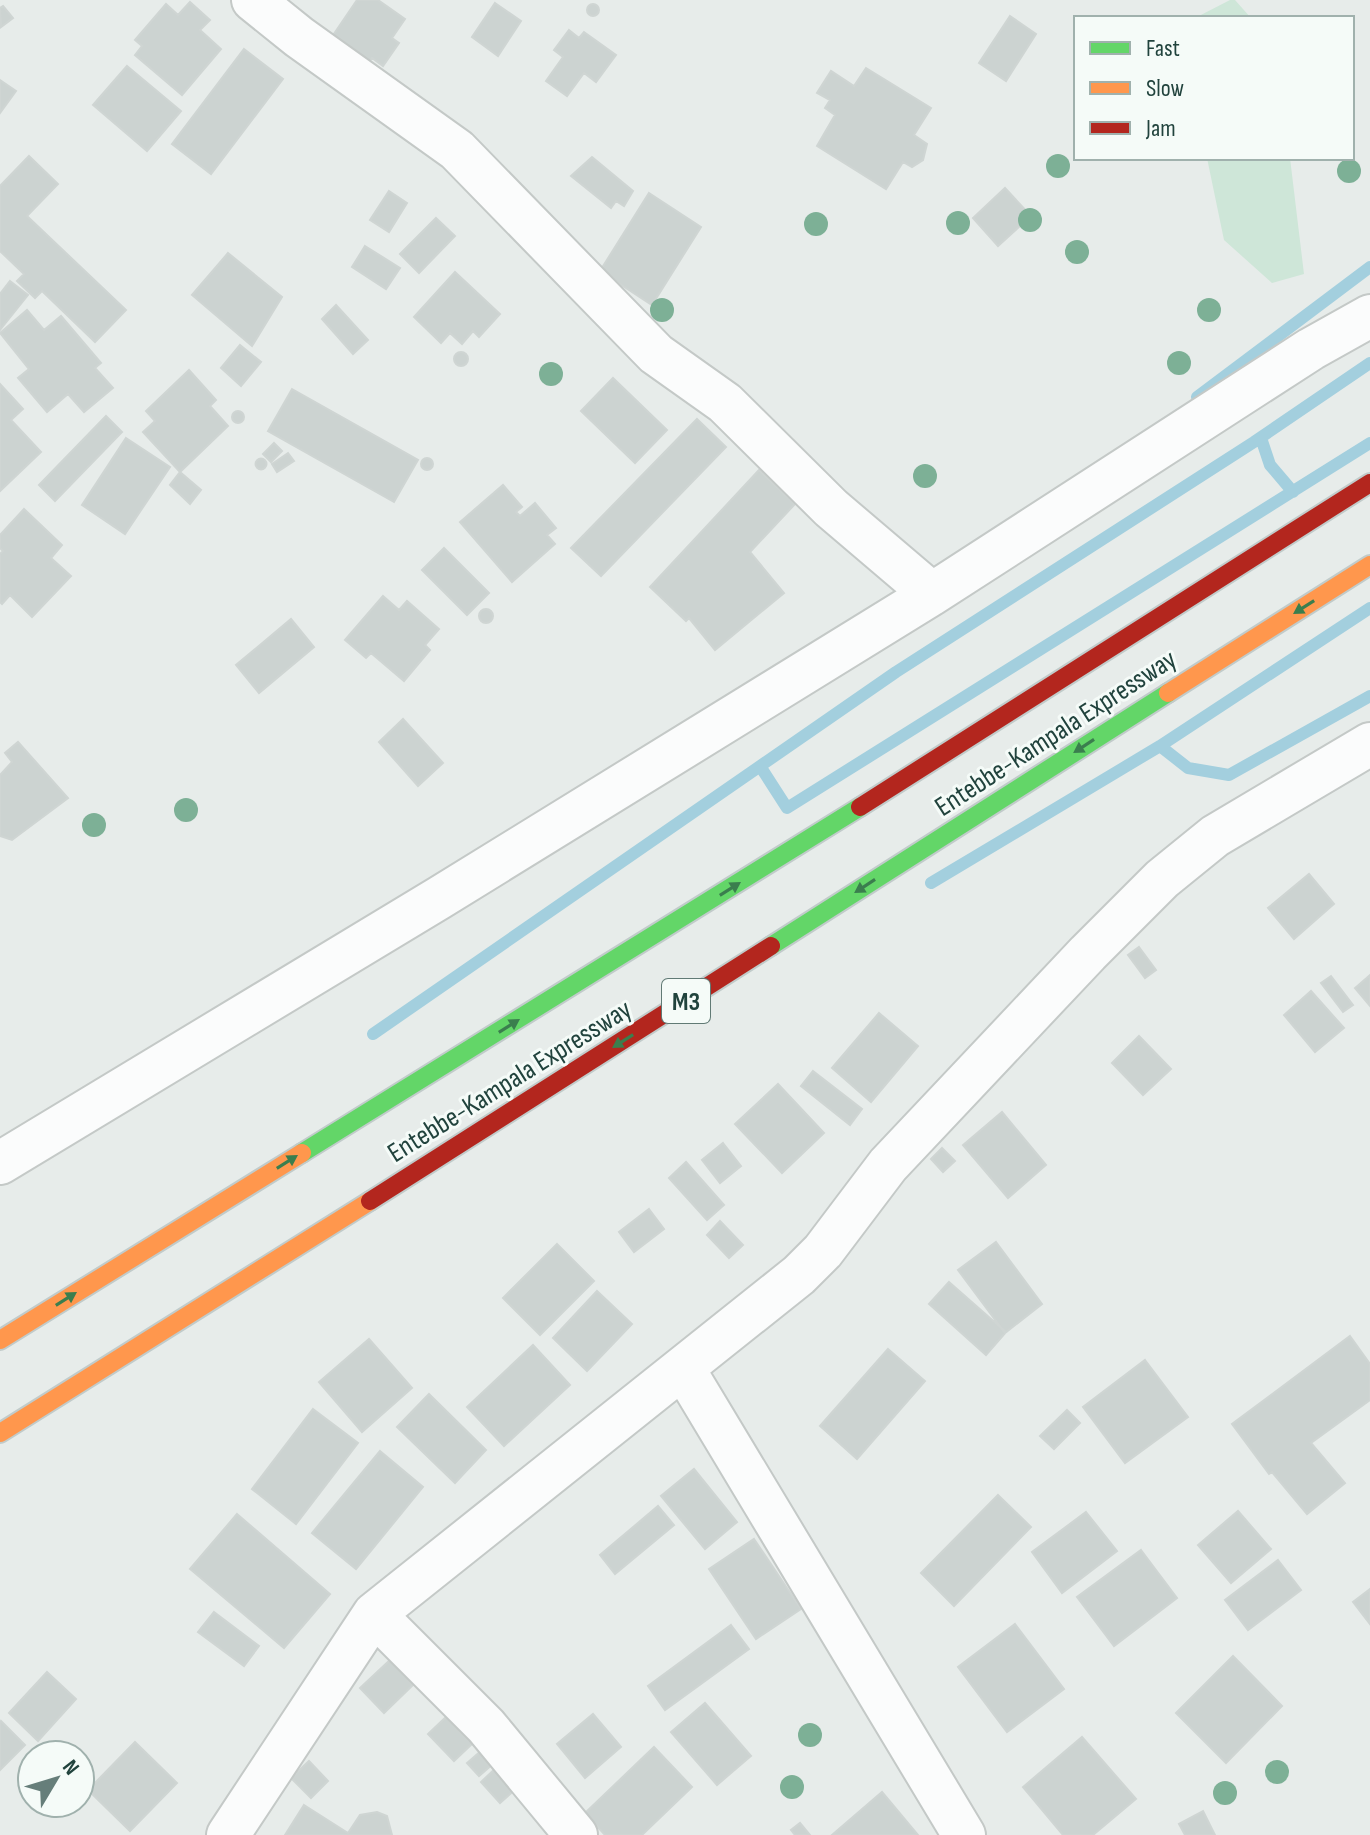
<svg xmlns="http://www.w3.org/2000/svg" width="1370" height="1835" font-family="'Sofia Sans Condensed',sans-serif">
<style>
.green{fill:#cee6d8}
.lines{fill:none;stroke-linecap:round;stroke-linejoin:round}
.stream{stroke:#a3cfde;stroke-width:12}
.building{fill:#ccd3d1;stroke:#cfd5d3;stroke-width:2}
.street-casing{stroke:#c4c9c7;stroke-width:46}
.fast-casing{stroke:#c1cbca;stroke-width:22}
.slow-casing{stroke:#c1cbca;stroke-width:22}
.jam-casing{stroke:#c1cbca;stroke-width:22}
.street{stroke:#fbfcfc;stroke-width:42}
.fast{stroke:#63d668;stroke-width:18}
.slow{stroke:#ff974d;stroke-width:18}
.jam{stroke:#b3261e;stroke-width:18}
.tree{fill:#7db096}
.oneway{fill:#3b7e4e}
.labels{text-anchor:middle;stroke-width:6;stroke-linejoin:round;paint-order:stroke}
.shield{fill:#f5fbf8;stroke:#617a75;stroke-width:2}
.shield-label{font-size:26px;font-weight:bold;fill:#21433d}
.street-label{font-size:28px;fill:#21433d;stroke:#f5fbf8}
</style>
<rect width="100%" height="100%" fill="#e7ecea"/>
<path class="green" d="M1230 0H1235L1251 18H1195Z
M1207 158H1290L1304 274 1272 283 1224 240Z"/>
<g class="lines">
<path class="stream" d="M1197 397 1370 267
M1261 438 1270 465 1293 492
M1160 746 1188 768 1229 775 1370 696
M760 766 787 808 1370 443
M931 883 1160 746 1370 608
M373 1034 896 672 1254 442 1370 363"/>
</g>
<path class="building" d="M357 0H378L405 19 392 38 399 43 383 66 372 58 361 73 325 47Z
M190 2 210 20 200 30 221 49 182 95 135 55 142 46 135 40 166 4 178 15Z
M495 3 521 21 498 56 472 37Z
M587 10a6 6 0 1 1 12 0a6 6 0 1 1-12 0Z
M3 6 13 18 1 27 0 8Z
M1010 16 1036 34 1006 81 979 63Z
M569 30 579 38 584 32 616 55 596 82 584 73 567 96 546 81 563 57 554 50Z
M244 49 283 79 211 174 172 144Z
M127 66 181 111 147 151 93 105Z
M866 68 931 108 914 135 927 144 923 160 912 167 903 162 886 189 817 146 835 115 825 108 830 100 817 93 831 71 854 86Z
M0 80 16 91 0 113Z
M29 156 58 184 27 216 126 310 95 342 42 291 35 298 17 281 24 274 0 251V186Z
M592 157 633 191 624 206 616 201 611 208 571 176Z
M1005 188 1031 216 998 246 973 218Z
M389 191 407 203 389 232 370 220Z
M649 193 701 227 652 305 600 271Z
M436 218 455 236 419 273 400 254Z
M365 246 400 268 386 289 352 267Z
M228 253 282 297 252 346 192 295Z
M455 272 500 314 479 337 473 331 462 344 450 333 441 343 414 317Z
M10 281 28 295 0 330V294Z
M336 305 368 340 353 354 322 319Z
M27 310 44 330 61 316 101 363 95 368 113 388 84 412 68 394 47 412 18 378 29 369 0 333Z
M240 345 261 362 241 386 221 368Z
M454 359a7 7 0 1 1 14 0a7 7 0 1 1-14 0Z
M189 370 216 400 210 406 228 426 180 472 143 432 155 421 146 411Z
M613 378 667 430 635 463 581 411Z
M0 384 23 409 11 420 41 452 0 491Z
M292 389 418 460 394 502 268 431Z
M232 417a6 6 0 1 1 12 0a6 6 0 1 1-12 0Z
M106 416 122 432 55 501 39 485Z
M697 419 726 447 601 576 571 548Z
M126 438 170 467 125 534 82 505Z
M274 443 282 451 271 462 263 454Z
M288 453 294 461 277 472 272 464Z
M421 464a6 6 0 1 1 12 0a6 6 0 1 1-12 0Z
M255.5 464a5.5 5.5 0 1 1 11 0a5.5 5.5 0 1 1-11 0Z
M759 470 795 504 750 552 784 593 715 650 689 618 686 621 650 587Z
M180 472 201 490 190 504 170 485Z
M503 485 522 507 516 512 520 516 535 503 556 528 547 535 555 544 512 582 460 522Z
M24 509 62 545 51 558 71 576 32 617 10 595 2 604 0 602V554L3 551 0 548V535Z
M444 548 489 593 467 615 422 570Z
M383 596 399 610 407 601 439 629 425 645 430 650 404 681 371 653 366 658 345 640Z
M479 616a7 7 0 1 1 14 0a7 7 0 1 1-14 0Z
M291 619 314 647 259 693 236 665Z
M403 719 443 763 418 786 379 742Z
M18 742 68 798 12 840 0 836V775L12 762 5 753Z
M1309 874 1334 904 1294 939 1268 908Z
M1139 947 1156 970 1145 978 1128 955Z
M1370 975V1006L1355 988Z
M1331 976 1353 1005 1343 1012 1321 983Z
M1311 991 1344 1028 1315 1052 1284 1015Z
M879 1013 918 1046 871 1102 832 1068Z
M1139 1036 1171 1069 1143 1095 1112 1063Z
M813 1071 862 1109 850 1125 801 1086Z
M778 1084 824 1133 782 1173 735 1124Z
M1002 1112 1046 1165 1008 1198 963 1145Z
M723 1143 741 1166 720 1183 702 1160Z
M942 1148 955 1161 943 1172 931 1159Z
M686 1162 724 1205 707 1220 669 1178Z
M649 1209 664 1229 634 1252 619 1232Z
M720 1221 743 1245 729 1258 707 1235Z
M996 1242 1042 1304 1005 1333 958 1270Z
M557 1244 594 1281 540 1335 503 1298Z
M949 1282 1006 1332 986 1355 929 1304Z
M597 1291 632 1324 587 1371 553 1338Z
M1350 1336 1370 1364V1400L1311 1443 1345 1483 1307 1514 1272 1472 1269 1474 1232 1424Z
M369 1339 412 1388 362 1432 319 1382Z
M533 1345 570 1385 504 1446 467 1407Z
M888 1349 925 1381 857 1459 820 1426Z
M1145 1360 1188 1417 1125 1463 1083 1407Z
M429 1394 486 1450 455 1483 397 1427Z
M313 1409 358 1443 296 1524 252 1489Z
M1067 1410 1080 1423 1054 1449 1040 1436Z
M380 1451 423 1487 356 1569 312 1533Z
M694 1469 737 1522 705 1549 661 1496Z
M998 1495 1031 1527 954 1606 921 1573Z
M658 1506 674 1525 615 1574 600 1555Z
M1238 1511 1271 1549 1231 1583 1198 1545Z
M1086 1512 1117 1551 1062 1593 1032 1552Z
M237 1514 330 1594 284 1648 190 1569Z
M754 1539 801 1609 756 1639 709 1569Z
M1141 1550 1177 1598 1114 1646 1077 1597Z
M1278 1560 1301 1590 1248 1630 1225 1600Z
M1370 1589V1624L1353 1602Z
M214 1612 259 1646 244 1666 198 1632Z
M1015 1624 1064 1689 1007 1732 958 1667Z
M731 1625 749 1649 665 1710 648 1686Z
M1233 1656 1282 1706 1226 1763 1176 1713Z
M390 1660 413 1685 384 1713 360 1688Z
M47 1672 76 1699 38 1741 9 1713Z
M705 1703 751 1756 717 1785 671 1732Z
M593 1714 621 1747 585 1778 557 1744Z
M446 1717 472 1744 454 1761 428 1734Z
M1 1721 25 1745 0 1770V1723Z
M1082 1737 1136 1799 1093 1835H1063L1023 1787Z
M135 1742 177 1783 130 1831 88 1790Z
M654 1747 692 1787 642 1835H605L585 1813Z
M481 1751 493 1764 479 1776 467 1763Z
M309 1761 328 1781 311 1798 291 1778Z
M498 1766 517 1788 500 1803 481 1782Z
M882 1792 918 1835H832Z
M304 1805 348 1833 360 1815 377 1812 387 1816 392 1835H285Z
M1203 1811 1215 1835H1185L1179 1824Z
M800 1823 810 1835H795L791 1830Z"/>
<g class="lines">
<defs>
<path id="street" d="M253 0 299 37 457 150 656 354 725 403 831 508 932 594
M0 1163 439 898 932 594 1311 349 1370 316
M683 1368 964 1835
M374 1614 486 1726 576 1835
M228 1835 374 1614 799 1275 823 1251 888 1165 1088 953 1162 879 1215 836 1370 744"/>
<path id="fast" d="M771 946 1168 693
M302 1153 860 807"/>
<path id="slow" d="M1168 693 1370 565
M0 1340 302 1153
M0 1433 370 1201"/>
<path id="jam" d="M860 807 1370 483
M370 1201 771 946"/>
</defs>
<use href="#street" class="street-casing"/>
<use href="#fast" class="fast-casing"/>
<use href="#slow" class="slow-casing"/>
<use href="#jam" class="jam-casing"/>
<use href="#street" class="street"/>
<use href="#fast" class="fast"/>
<use href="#slow" class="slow"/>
<use href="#jam" class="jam"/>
</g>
<g class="tree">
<circle cx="1058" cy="166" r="12"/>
<circle cx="1349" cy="171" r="12"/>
<circle cx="1030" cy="220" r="12"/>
<circle cx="958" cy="223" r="12"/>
<circle cx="816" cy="224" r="12"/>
<circle cx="1077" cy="252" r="12"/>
<circle cx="662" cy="310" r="12"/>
<circle cx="1209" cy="310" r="12"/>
<circle cx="1179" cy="363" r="12"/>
<circle cx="551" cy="374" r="12"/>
<circle cx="925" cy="476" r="12"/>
<circle cx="186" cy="810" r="12"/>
<circle cx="94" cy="825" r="12"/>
<circle cx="810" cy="1735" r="12"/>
<circle cx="1277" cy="1772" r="12"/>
<circle cx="792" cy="1787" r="12"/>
<circle cx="1225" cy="1793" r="12"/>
</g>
<defs><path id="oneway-solid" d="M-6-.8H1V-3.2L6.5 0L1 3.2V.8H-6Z" transform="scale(2)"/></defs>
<g class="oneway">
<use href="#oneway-solid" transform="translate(1304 607) rotate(148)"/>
<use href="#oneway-solid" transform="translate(1084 746) rotate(147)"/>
<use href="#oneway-solid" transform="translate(865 886) rotate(147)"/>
<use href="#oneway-solid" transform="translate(730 889) rotate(-32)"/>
<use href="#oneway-solid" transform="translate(509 1026) rotate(-32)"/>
<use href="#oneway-solid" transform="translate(623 1041) rotate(148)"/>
<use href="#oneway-solid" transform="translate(287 1162) rotate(-32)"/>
<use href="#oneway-solid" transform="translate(66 1299) rotate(-32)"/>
</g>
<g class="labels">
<rect class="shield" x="662" y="979" width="48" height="44" rx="6"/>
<g class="shield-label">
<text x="686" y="1010">M3</text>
</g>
<g class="street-label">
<text transform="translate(1055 732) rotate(-33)" y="10">Entebbe-Kampala Expressway</text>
<text transform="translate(509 1080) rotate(-32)" y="10">Entebbe-Kampala Expressway</text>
</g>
</g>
<rect x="1074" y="16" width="280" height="144" fill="#f5fbf8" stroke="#a0b1ad" stroke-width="2"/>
<rect x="1090" y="42" width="40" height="12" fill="#63d668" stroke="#a0b1ad" stroke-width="2"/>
<text x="1146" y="56" font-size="24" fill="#21433d">Fast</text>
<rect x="1090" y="82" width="40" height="12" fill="#ff974d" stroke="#a0b1ad" stroke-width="2"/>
<text x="1146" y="96" font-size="24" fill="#21433d">Slow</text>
<rect x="1090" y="122" width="40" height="12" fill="#b3261e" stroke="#a0b1ad" stroke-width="2"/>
<text x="1146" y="136" font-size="24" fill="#21433d">Jam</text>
<g transform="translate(56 1779) rotate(52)"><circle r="38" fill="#f5fbf8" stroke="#a0b1ad" stroke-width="2"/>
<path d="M0-6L14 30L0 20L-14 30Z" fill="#667e7a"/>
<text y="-12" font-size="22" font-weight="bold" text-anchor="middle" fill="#21433d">N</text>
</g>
</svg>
